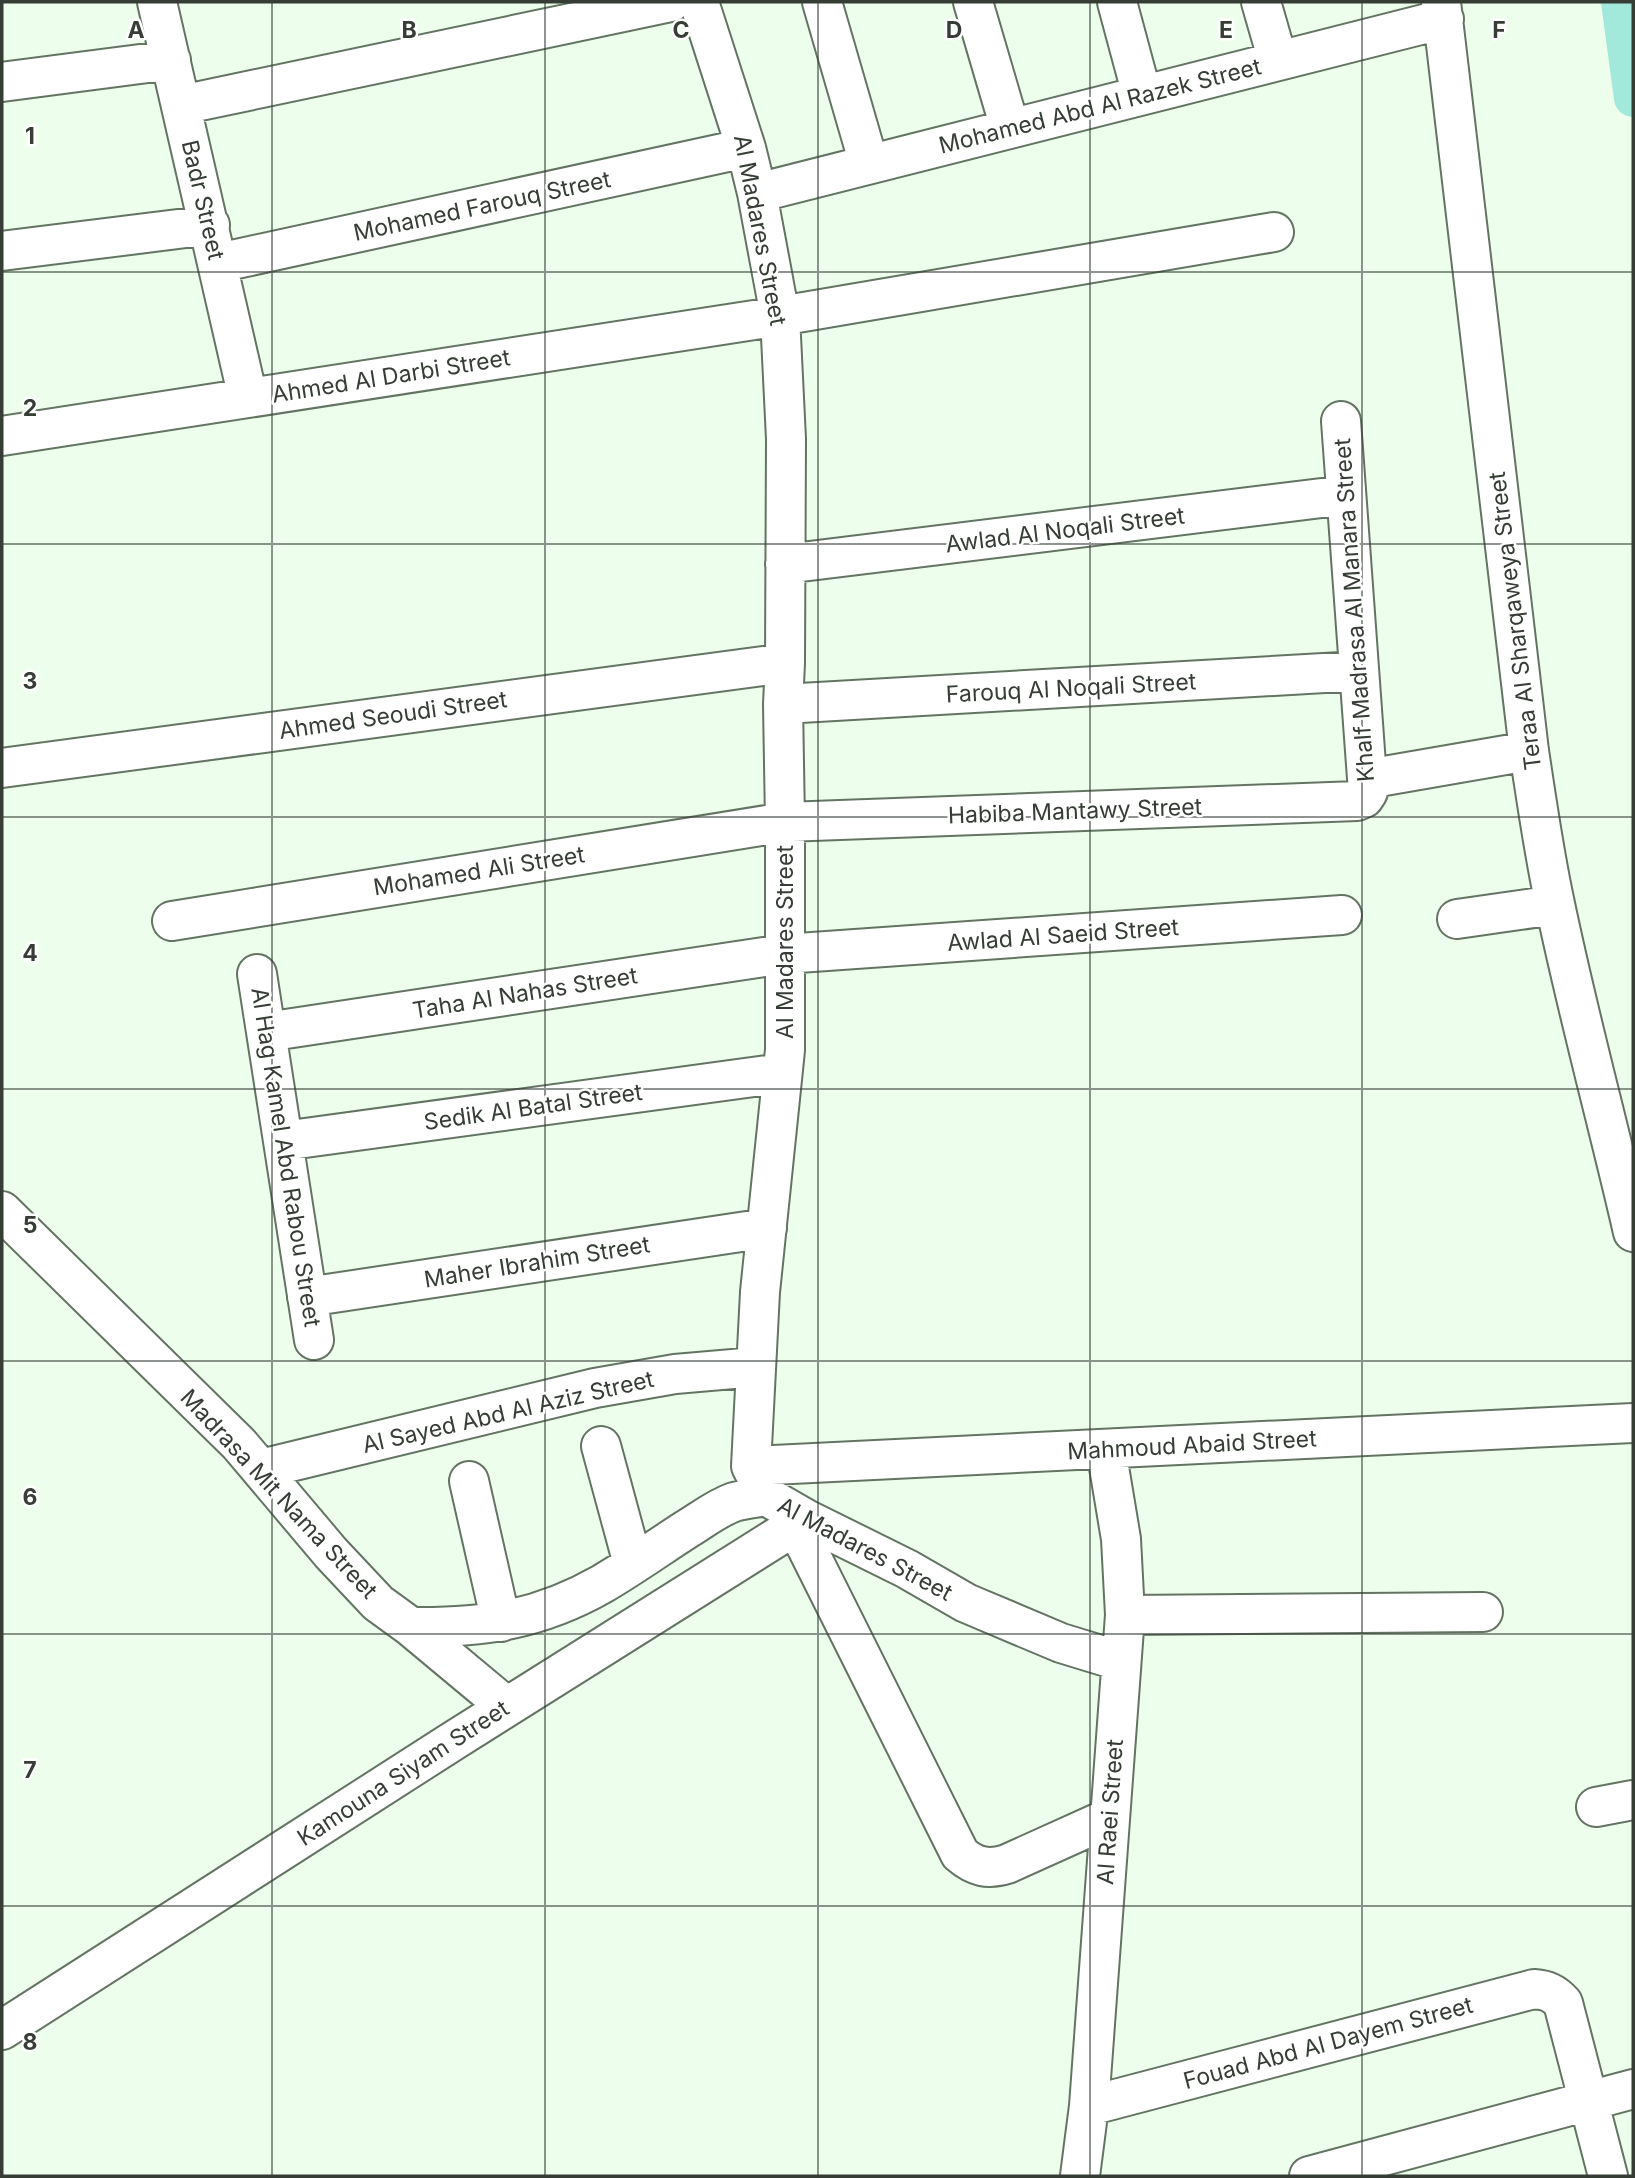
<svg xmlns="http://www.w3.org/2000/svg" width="1635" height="2178" font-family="Inter,sans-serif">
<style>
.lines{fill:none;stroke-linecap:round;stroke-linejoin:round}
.canal{stroke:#a2e9db;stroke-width:38}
.minor-casing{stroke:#637462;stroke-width:42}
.minor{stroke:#fff;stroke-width:38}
.grid{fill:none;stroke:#353d35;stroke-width:2;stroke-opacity:0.55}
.labels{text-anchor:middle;stroke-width:5;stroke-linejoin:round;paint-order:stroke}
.street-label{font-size:23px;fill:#353d35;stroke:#fff}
.grid-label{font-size:23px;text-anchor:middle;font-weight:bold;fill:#353d35;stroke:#fff;stroke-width:5;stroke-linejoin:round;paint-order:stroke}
</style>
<rect width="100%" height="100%" fill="#eefeed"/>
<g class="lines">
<path class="canal" d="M1620 2 1633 98"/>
<defs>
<path id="minor" d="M157 2 248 398
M699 2 746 148 757 193 780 316 786 439 785 663 783 704 785 822V1050L760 1292 751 1466 766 1496 806 1519 907 1569 966 1603 1061 1643 1120 1661
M822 2 869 164
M973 2 1010 128
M1117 2 1142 95
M1261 2 1278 61
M1441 2 1529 751C1537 803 1544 854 1555 904 1578 1015 1608 1123 1633 1232
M2 82 171 60
M181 105 671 2
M757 193 1444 19
M2 251 210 225
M218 263 746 148
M2 436 780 316 1274 232
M785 564 1346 495
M783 704 1359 671
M2 768 785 663
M1367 779 1529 751
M1457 919 1555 905
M172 921 785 822 1357 801 1364 798 1368 792 1341 421
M257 974 314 1340
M266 1032 784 954 1342 915
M283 1141 782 1073
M2 1211 239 1444 331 1553 378 1603 411 1627 507 1707
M307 1297 767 1228
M601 1446 633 1564
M751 1466 1633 1423
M261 1469 595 1388 675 1374 756 1367
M469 1481 501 1622
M796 1526 960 1854C975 1867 988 1870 1007 1864L1109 1818
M1125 1615 1483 1612
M411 1627C482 1628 539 1620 602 1584 631 1567 659 1547 687 1529 702 1520 717 1508 734 1502 744 1499 755 1498 766 1496
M1596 1807 1633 1800
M2 2030 453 1741 806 1519
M1089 2106 1534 1989C1547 1990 1554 1993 1563 2003L1608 2176
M1080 2176 1089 2106 1125 1615 1121 1539 1106 1449
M1309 2176 1633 2089"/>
</defs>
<use href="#minor" class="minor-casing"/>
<use href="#minor" class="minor"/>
</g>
<path class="grid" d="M272 2V2176M545 2V2176M818 2V2176M1090 2V2176M1362 2V2176M2 272H1633M2 544H1633M2 817H1633M2 1089H1633M2 1361H1633M2 1634H1633M2 1906H1633"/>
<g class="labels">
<g class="street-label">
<text transform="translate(1100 106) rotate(-14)" y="8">Mohamed Abd Al Razek Street</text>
<text transform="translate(203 200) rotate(77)" y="8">Badr Street</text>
<text transform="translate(482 206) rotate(-12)" y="8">Mohamed Farouq Street</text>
<text transform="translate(760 230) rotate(79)" y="8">Al Madares Street</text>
<text transform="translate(391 376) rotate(-9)" y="8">Ahmed Al Darbi Street</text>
<text transform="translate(1065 530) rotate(-7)" y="8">Awlad Al Noqali Street</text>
<text transform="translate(1354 610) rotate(-94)" y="8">Khalf Madrasa Al Manara Street</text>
<text transform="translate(1515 621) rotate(-97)" y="8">Teraa Al Sharqaweya Street</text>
<text transform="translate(1071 688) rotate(-3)" y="8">Farouq Al Noqali Street</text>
<text transform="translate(393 715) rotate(-8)" y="8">Ahmed Seoudi Street</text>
<text transform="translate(1075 811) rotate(-2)" y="8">Habiba Mantawy Street</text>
<text transform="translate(479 871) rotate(-9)" y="8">Mohamed Ali Street</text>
<text transform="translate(1063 935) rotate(-4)" y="8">Awlad Al Saeid Street</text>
<text transform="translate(785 942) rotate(-90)" y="8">Al Madares Street</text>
<text transform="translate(525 993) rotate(-9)" y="8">Taha Al Nahas Street</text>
<text transform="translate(533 1107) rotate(-8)" y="8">Sedik Al Batal Street</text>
<text transform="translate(286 1157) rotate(81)" y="8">Al Hag Kamel Abd Rabou Street</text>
<text transform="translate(537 1262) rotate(-9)" y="8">Maher Ibrahim Street</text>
<text transform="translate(508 1412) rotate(-13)" y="8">Al Sayed Abd Al Aziz Street</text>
<text transform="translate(1192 1445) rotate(-3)" y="8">Mahmoud Abaid Street</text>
<text transform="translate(279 1494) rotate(47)" y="8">Madrasa Mit Nama Street</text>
<text transform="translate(865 1549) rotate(28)" y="8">Al Madares Street</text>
<text transform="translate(403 1773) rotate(-33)" y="8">Kamouna Siyam Street</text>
<text transform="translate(1110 1812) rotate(-86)" y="8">Al Raei Street</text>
<text transform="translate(1328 2043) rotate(-15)" y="8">Fouad Abd Al Dayem Street</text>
</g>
</g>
<g class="grid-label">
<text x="136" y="38">A</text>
<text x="409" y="38">B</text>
<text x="681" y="38">C</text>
<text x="954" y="38">D</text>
<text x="1226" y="38">E</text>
<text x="1499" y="38">F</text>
<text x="30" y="144">1</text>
<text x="30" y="416">2</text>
<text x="30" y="689">3</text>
<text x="30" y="961">4</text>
<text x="30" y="1233">5</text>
<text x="30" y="1505">6</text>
<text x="30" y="1778">7</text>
<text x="30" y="2050">8</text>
</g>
<rect width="1635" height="2178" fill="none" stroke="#353d35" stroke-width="7"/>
</svg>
